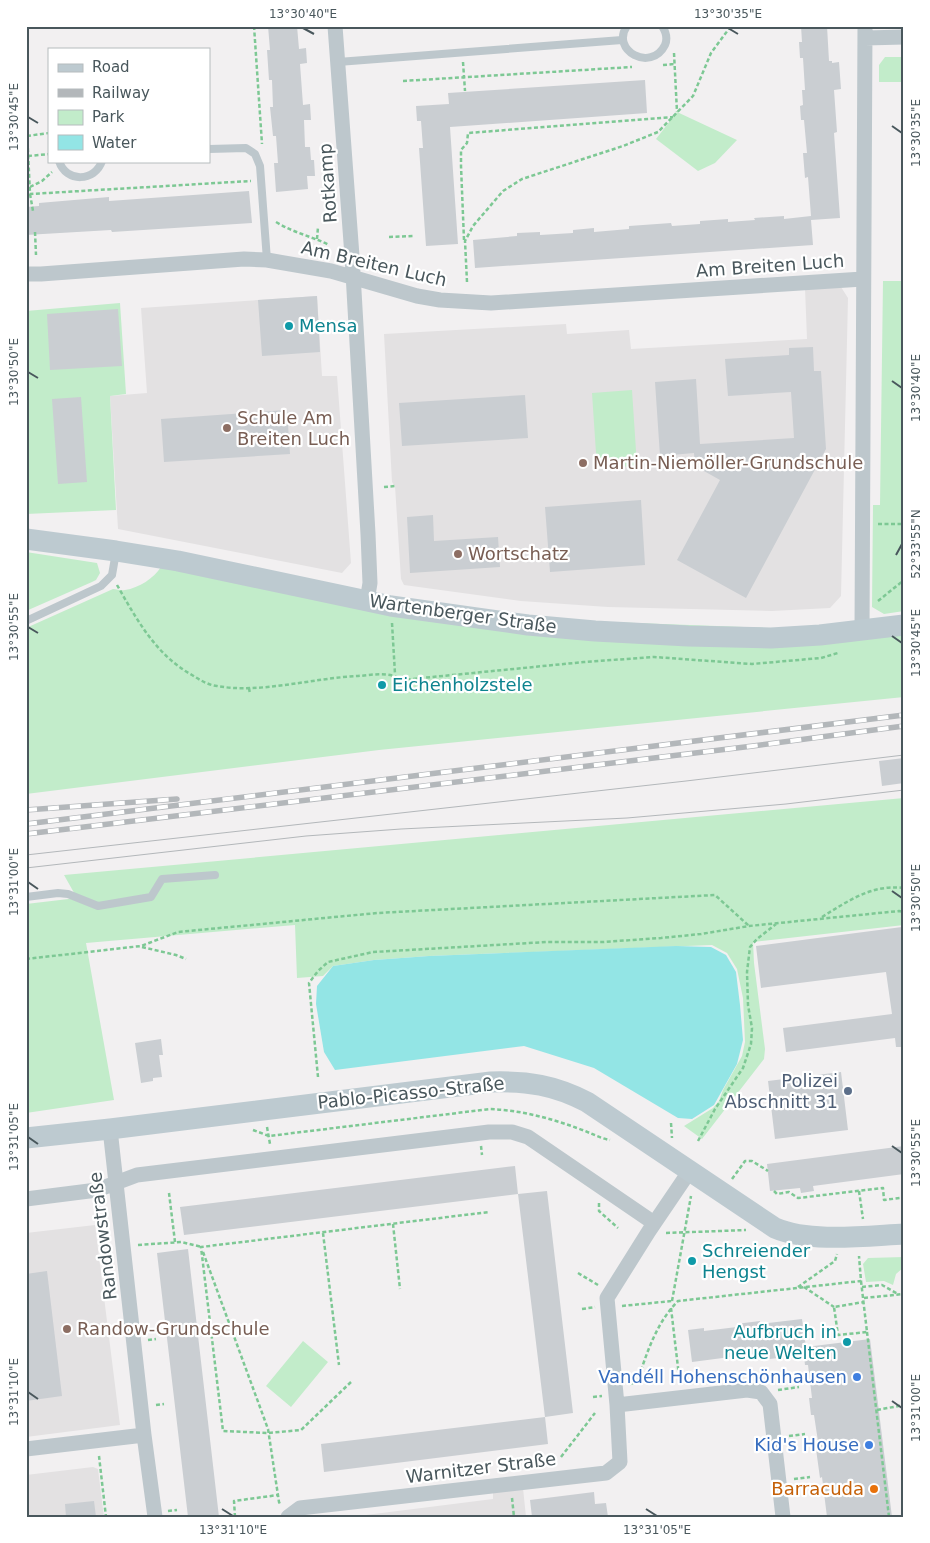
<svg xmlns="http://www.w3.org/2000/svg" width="930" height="1543" font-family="'DejaVu Sans',sans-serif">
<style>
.education{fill:#e3e1e2}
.green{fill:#c2ecca}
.water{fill:#93e5e5}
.building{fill:#caced2}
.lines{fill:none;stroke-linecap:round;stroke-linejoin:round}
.path{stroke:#7dc894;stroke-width:2.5;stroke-dasharray:4 2.5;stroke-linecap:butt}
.lane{stroke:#bdc7cc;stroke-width:8}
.street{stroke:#bdc7cc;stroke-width:15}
.secondary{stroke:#bdcad0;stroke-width:21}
.tram{stroke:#b3b7ba;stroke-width:1}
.rail-casing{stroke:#b3b7ba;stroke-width:5.5}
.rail{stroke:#fff;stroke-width:4;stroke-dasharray:11;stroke-linecap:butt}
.ticks{fill:none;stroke:#49575c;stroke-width:2}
.culture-dot{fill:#0f9aa8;stroke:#fff;stroke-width:2}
.education-dot{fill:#8d6e63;stroke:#fff;stroke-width:2}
.service-dot{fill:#5c6f8a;stroke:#fff;stroke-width:2}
.shop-dot{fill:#3f7fe0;stroke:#fff;stroke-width:2}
.food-dot{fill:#e8710a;stroke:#fff;stroke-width:2}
.labels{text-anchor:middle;stroke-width:4.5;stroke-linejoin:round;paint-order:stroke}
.street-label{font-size:18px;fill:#49575c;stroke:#fff}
.culture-label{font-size:18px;fill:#0d838f;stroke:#fff;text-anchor:start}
.education-label{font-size:18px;fill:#785e54;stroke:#fff;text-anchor:start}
.service-label{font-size:18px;fill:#4e5e75;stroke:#fff;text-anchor:end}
.shop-label{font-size:18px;fill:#366cbe;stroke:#fff;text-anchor:end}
.food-label{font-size:18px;fill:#c56008;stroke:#fff;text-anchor:end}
.neatline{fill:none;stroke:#49575c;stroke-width:2}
.ticks-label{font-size:12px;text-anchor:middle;fill:#49575c}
</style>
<rect width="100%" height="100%" fill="#f2f0f1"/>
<path class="education" d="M841 287 848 298 841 596 830 608 772 611 608 607 521 601 404 585 401 579 395 486 392 482 384 334 566 324 567 334 629 330 631 349 807 339 805 288Z
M317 296 322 376H337L351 563 342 573 118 529 110 396 147 393 141 308Z
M95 1225 120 1425 26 1437V1233Z
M93 1467 98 1469 104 1517H26V1475Z
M523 1488 526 1517H350L493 1499V1492Z"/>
<path class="green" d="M885 57H904V82H879V65Z
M677 112 737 140 715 163 698 171 656 139Z
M883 281H904V611L884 614 872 607 873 505H880Z
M120 303 126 394 110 396 116 510 26 514V311Z
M632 390 637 466 597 468 592 393Z
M26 552 97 563 100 573 96 580 92 582 26 611Z
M161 567 390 614 904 633V697L379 750 26 794V628L113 589C117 589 121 591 125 590 139 588 154 578 161 567Z
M904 798V925L753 942 754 963 765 1049 764 1059 702 1139 684 1126 713 1108 719 1101 723 1090 742 1056 745 1042 743 998 737 969 727 953 712 945 429 956 374 960 333 966 323 976 297 978 295 925 86 943 114 1100 26 1113V904L77 898 64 875Z
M904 1257V1267L896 1274 893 1285 884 1281 866 1282 863 1264 868 1258Z
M303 1341 328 1362 291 1407 266 1386Z"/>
<path class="water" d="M676 946 711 947 726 955 736 972 740 1005 743 1040 737 1064 714 1105 692 1119 678 1118 594 1068 524 1046 335 1070 324 1052 316 1004 317 986 333 966 374 960 429 956Z"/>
<path class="building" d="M268 26H297L299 49 306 48 307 63 300 64 303 105 310 104 311 120H304L305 147H310L311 160H314L315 176H307L308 189 276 192 274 163H278L276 136H273L270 107H273L272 80H269L267 50H270Z
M801 26H827L829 61H832V63L839 62 841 89 834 90 837 132 834 133 840 218 811 220 813 245 475 268 473 240 517 236V233L540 232V235L573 233V230L594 228V232L629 229V226L671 223 672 226 700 224V221L728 219V222L755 220 754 218 784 216V219L811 216 808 177 805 178 803 153H807L804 120H801L800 106 803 105 802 90H805L803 58H800L799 42H802Z
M645 80 647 113 450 127 458 244 426 246 419 148H423L421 121H417L416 106 449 104 448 93Z
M249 191 252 223 112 232 111 230 26 235V207L39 206V203L109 197V201Z
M317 296 320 352 262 356 258 300Z
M118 309 122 366 50 370 47 314Z
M813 347 814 371H821L826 449 746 598 677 560 720 480 695 466 694 453 660 456 655 382 696 379 700 444 794 438 791 392 728 396 725 359 789 355V348Z
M525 395 528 438 402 446 399 403Z
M81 397 87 482 58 484 52 399Z
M287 410 290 454 164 462 161 419Z
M641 500 645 565 550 572 545 507Z
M433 515 434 541 498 537 500 567 410 573 407 517Z
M904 758V783L882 786 879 761Z
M902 927 904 940V1047H896L895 1038 786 1052 783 1028 892 1014 886 972 761 988 756 946Z
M161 1039 163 1055H159L162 1077 153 1078V1081L141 1083 135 1043Z
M841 1072 848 1130 775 1139 768 1081Z
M904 1146V1174L813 1186 814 1191 801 1193 800 1188 770 1191 767 1164Z
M515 1166 518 1194 184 1235 180 1207Z
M547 1191 573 1413 545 1417 518 1194Z
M188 1249 219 1517H188L157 1253Z
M47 1271 62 1396 26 1401V1274Z
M802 1319 806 1347 870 1339 892 1517H827L822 1477 820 1478 816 1449 819 1448 814 1415H811L809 1398H812L808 1365H805L803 1348 777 1351 778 1358 762 1360 761 1353 692 1362 688 1330 704 1328V1331L737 1327 736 1324 760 1321V1324Z
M545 1417 548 1444 324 1472 321 1444Z
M594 1492 595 1504 606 1503 608 1517H532L530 1500Z
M94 1501 96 1517H66L65 1504Z"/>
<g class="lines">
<path class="path" d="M254 26 262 144
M674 53 677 112
M463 62 465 91
M663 65 674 64
M403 81 632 67
M26 109 30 194 251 181
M27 136 49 133
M28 156 49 154
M30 187 42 181 52 172
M30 194 33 211
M276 222C294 233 311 236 329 245
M35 232 36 255
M389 237 414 236
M317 239 318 227
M464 240 461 166V150L467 143 468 133 673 117
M467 282 465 241 473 226 503 191 522 179 623 146 658 132 693 96 711 53 731 26
M384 487 395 486
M878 524H904
M117 585C137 620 156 655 192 675 200 680 208 685 217 686 260 694 313 678 358 676 372 675 390 671 402 680L584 662 654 657 752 664 821 658 838 653
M878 601 904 580
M392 623 395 674
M249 688 250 694
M822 917C848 901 872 884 904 888
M142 947 176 955 186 959
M26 959 141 946 178 932 377 913 715 895 749 926
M318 1077 309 983 318 971 328 962 373 952 547 942H603L661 938 701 934 749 926 899 911 904 912
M671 1123 672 1138
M267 1127 270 1144
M253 1130 269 1136 490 1109C519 1110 550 1118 577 1128 589 1132 599 1138 610 1140
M698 1141 715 1109 743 1068 751 1044 752 1028 748 1005 747 972 750 947 757 939 776 924
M481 1146 482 1155
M732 1179 745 1161H752L768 1171
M774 1191 777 1194 789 1192 798 1198 883 1188 884 1200 900 1198
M859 1191 863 1219
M169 1193 175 1242
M599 1203V1211L618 1228
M393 1224 400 1289
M323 1233 339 1365
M666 1233 746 1230
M138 1245 181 1242 202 1247
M203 1252 268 1429 279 1502 280 1504
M578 1273 598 1285
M861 1281 867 1332 838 1335 834 1307 864 1302
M798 1287 835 1261 837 1254
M804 1287 834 1307
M862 1287 882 1285 898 1294
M864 1298 904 1294
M672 1301 691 1196
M622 1306 672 1301
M671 1308 679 1376
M582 1309 595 1307
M867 1332 889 1517
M148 1340 156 1339
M351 1382 301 1430 268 1433 223 1431 201 1247 489 1212
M630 1384 637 1382C647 1353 656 1323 678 1301L861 1281 859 1256
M778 1390 799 1387
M593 1397 602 1396
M156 1405 164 1404
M877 1410 904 1405
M789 1436 805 1434
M99 1456 106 1517
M561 1457 595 1413
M794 1479 810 1477
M512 1498 514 1517
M168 1511 177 1510
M235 1517 234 1501 278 1495"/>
<path class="lane" d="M627 26C610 50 651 73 665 45 668 38 666 32 662 26
M338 62 622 40
M209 149 246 148 255 154 260 166 267 260
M59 161C66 183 95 182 102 161
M845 463H862
M26 621 101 586 112 575 116 552
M26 897 58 893 68 894 98 906 151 897 162 879 215 875"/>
<path class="street" d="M335 26 352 256 368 534 370 583 367 601
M865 38 904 37
M26 274H41L244 259 267 260 331 271 417 296 440 300 491 303 863 279
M862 630 865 26
M110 1129 144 1435 155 1517
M689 1172 649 1231 607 1298 617 1405 747 1390 761 1392 770 1404 783 1517
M26 1199 97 1190 137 1175 489 1132H512L528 1137 654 1223
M26 1449 144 1435
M288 1517 300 1508 606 1473 620 1462 617 1405"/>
<path class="secondary" d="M26 539 116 551 178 561 391 606 528 625 595 631 688 636 771 638 820 635 904 625
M26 1138 110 1129 491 1082C528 1081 554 1085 587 1102L775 1228C810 1243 865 1236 904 1234"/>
<path class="tram" d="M26 855 686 781 904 755
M26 868 306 836 401 829 627 818 786 804 904 790"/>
<defs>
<path id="rail" d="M26 810 177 799
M26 824 904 715
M26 834 753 746 904 726"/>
</defs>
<use href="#rail" class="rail-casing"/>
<use href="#rail" class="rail"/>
</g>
<path class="ticks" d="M303 28 314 34M728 28 738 34M28 117 38 123M892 126 902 133M28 372 38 378M892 381 902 388M896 555 902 544M28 627 38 633M892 636 902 643M28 882 38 889M892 891 902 898M28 1137 38 1144M892 1146 902 1153M28 1392 38 1399M892 1401 902 1408M222 1509 233 1516M646 1509 657 1516"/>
<g class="culture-dot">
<circle cx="289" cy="326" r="5"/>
<circle cx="382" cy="685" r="5"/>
<circle cx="692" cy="1261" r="5"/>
<circle cx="847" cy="1342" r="5"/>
</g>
<g class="education-dot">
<circle cx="227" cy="428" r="5"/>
<circle cx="583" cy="463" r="5"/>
<circle cx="458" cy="554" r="5"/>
<circle cx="67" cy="1329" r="5"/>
</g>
<circle class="service-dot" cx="848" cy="1091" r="5"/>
<g class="shop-dot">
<circle cx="857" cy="1377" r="5"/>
<circle cx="869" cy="1445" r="5"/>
</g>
<circle class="food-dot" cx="874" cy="1489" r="5"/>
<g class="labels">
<g class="street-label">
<text transform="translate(328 183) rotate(-94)" y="6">Rotkamp</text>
<text transform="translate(374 264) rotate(13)" y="6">Am Breiten Luch</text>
<text transform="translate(770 266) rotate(-4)" y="6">Am Breiten Luch</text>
<text transform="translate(463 614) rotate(8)" y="6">Wartenberger Straße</text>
<text transform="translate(411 1093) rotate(-6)" y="6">Pablo-Picasso-Straße</text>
<text transform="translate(103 1236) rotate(-97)" y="6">Randowstraße</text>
<text transform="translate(481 1468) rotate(-7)" y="6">Warnitzer Straße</text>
</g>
<g class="culture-label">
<text x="299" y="332">Mensa</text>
<text x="392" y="691">Eichenholzstele</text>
<text x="702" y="1257">Schreiender<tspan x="702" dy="21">Hengst</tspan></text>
<text x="837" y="1338" text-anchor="end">Aufbruch in<tspan x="837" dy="21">neue Welten</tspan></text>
</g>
<g class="education-label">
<text x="237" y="424">Schule Am<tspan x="237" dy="21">Breiten Luch</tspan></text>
<text x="593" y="469">Martin-Niemöller-Grundschule</text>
<text x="468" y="560">Wortschatz</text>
<text x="77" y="1335">Randow-Grundschule</text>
</g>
<g class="service-label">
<text x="838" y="1087">Polizei<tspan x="838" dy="21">Abschnitt 31</tspan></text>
</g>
<g class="shop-label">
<text x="847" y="1383">Vandéll Hohenschönhausen</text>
<text x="859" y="1451">Kid's House</text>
</g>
<g class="food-label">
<text x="864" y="1495">Barracuda</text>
</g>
</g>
<rect width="930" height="1543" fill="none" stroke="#ffffff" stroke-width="55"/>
<rect x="48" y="48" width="162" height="115" fill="#ffffff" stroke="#b6bcbe"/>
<rect x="58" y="64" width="25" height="8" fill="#bdcad0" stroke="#b6bcbe"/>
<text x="92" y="72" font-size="15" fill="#49575c">Road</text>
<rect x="58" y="89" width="25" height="8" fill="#b3b7ba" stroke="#b6bcbe"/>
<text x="92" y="98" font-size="15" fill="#49575c">Railway</text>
<rect x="58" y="110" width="25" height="15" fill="#c2ecca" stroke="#b6bcbe"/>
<text x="92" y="122" font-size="15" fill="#49575c">Park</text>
<rect x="58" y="135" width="25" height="15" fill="#93e5e5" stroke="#b6bcbe"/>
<text x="92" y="148" font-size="15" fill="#49575c">Water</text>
<rect x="28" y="28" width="874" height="1488" class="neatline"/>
<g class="ticks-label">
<text x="303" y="18">13°30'40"E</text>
<text x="728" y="18">13°30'35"E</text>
<text transform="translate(14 117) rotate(-90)" y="4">13°30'45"E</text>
<text transform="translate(916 133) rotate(-90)" y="4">13°30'35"E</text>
<text transform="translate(14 372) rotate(-90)" y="4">13°30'50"E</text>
<text transform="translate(916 388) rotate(-90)" y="4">13°30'40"E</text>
<text transform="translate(916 544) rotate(-90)" y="4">52°33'55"N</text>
<text transform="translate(14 627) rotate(-90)" y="4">13°30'55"E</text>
<text transform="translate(916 643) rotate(-90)" y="4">13°30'45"E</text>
<text transform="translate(14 882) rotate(-90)" y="4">13°31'00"E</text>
<text transform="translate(916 898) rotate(-90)" y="4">13°30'50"E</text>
<text transform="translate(14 1137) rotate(-90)" y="4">13°31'05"E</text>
<text transform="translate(916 1153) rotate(-90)" y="4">13°30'55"E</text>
<text transform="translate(14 1392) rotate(-90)" y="4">13°31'10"E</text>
<text transform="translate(916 1408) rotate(-90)" y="4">13°31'00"E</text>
<text x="233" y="1534">13°31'10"E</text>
<text x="657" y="1534">13°31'05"E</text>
</g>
</svg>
